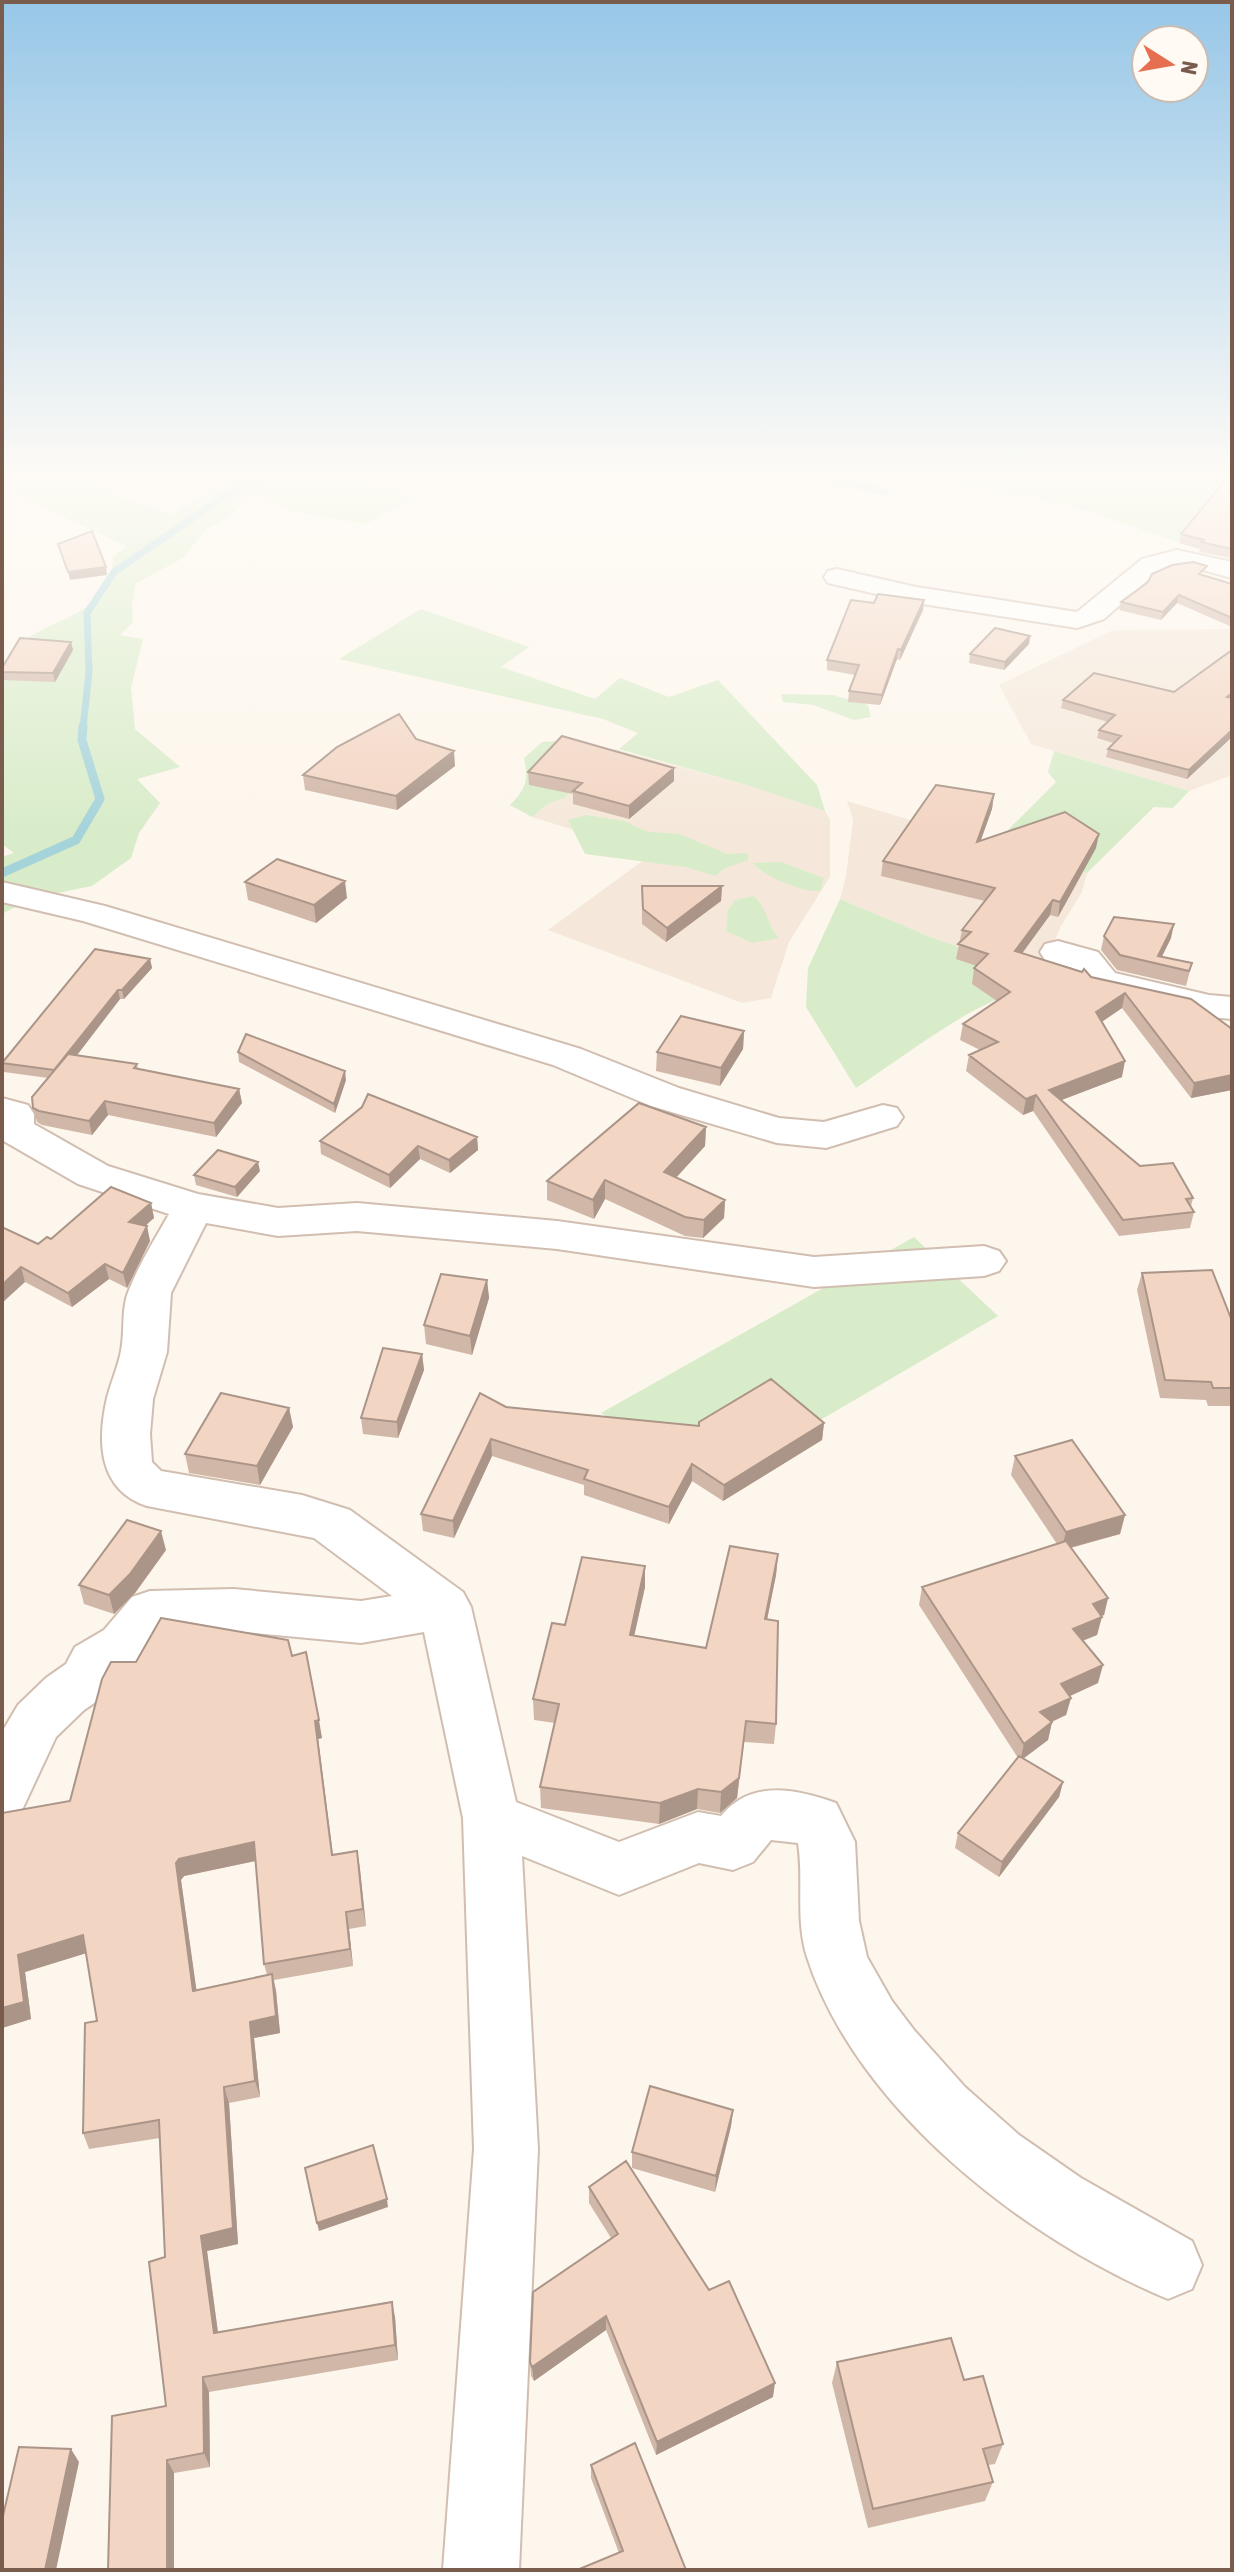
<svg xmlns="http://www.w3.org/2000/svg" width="1234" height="2572" font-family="'Asap Condensed',sans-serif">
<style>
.residential{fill:#f5e8da}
.green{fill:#d8ecc9}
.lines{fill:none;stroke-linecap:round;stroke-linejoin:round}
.stream-far1{stroke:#a5d3da;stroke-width:7}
.stream{stroke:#a5d3da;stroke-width:9}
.minor-casing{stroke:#d1beb0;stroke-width:4}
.minor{fill:#fff;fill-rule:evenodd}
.wall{fill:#d1b7a8;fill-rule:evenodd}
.shaded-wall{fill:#aa9588}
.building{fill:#f3d5c3;stroke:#aa9588;stroke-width:2}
</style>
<rect width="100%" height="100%" fill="#fdf6ec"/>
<path class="residential" d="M1229 629 1232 632V705L1188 727 1232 741V775L1189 791 1031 744 999 685 1113 630Z
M615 749 750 786 825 811 830 819V877L789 942 771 998 742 1003 548 930 652 854 532 817Z
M847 801 1087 873 1082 892 1061 926 1040 975 933 938 840 899 846 876 853 820Z"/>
<path class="green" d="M2 473H63L171 515 192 500 244 473H368L359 479 415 497 366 524 289 511 253 492 230 516 206 529 183 558 136 583 132 603 133 622 120 635 143 639 131 688 135 729 180 767 137 779 160 803 139 833 131 858 92 886 33 898 2 914V857L14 853 2 844V665C7 659 12 651 18 646 52 615 113 617 113 557L127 546 2 489Z
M914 473H1221L1232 496V560L1066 504 909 477Z
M421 609 529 647 501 667 595 699 620 678 669 697 718 680 817 785 825 811 750 786 619 749 638 733 603 719 339 659Z
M781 694 833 695 868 705 871 717 854 720 813 705 783 702Z
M554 741 571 745 576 781 566 797 549 803 532 817 510 805C526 789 529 780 524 758L542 742Z
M1054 751 1189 791 1173 808 1154 807 1087 873 993 845 1056 782 1048 772Z
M586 815 624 821 648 832 680 834 727 854 748 853V860L725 868 715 876 686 867 585 854 568 820Z
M781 862 824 878 820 891C804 893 764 877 753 863Z
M754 896C768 909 766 924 779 938L752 943 726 931 728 910 735 900Z
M840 899 933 938 1040 975C1014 993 990 1001 964 1016 927 1038 892 1064 856 1088L806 1007 808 968Z
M914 1237 998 1316 711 1484 601 1413Z"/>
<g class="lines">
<path class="stream-far1" d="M801 473 886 492
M83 728 89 672 87 613 114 572 226 495 271 473"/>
<path class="stream" d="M2 873 76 840 100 799 82 740 83 726"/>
<defs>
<path id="minor" d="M1177 550 1232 562V578L1192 567H1170L1149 579 1104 619 1077 628 916 603 828 583 824 577 828 571 837 569 916 587 1077 612 1142 559Z
M2 882 105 906 581 1049 679 1088 779 1118 824 1122 883 1105 897 1108 903 1117 897 1126 826 1148 777 1143 651 1106 553 1065 83 921 2 902Z
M1058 941 1098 952 1115 973 1209 995 1232 997V1019L1209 1017 1089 989 1072 968 1045 960 1040 952 1045 944Z
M2 1098 28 1105 34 1114V1124L108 1166 198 1194 278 1208 357 1203 557 1221 814 1257 984 1246 999 1251 1006 1261 999 1271 984 1276 814 1287 557 1249 357 1231 278 1236 206 1223 171 1293 167 1352 153 1399 150 1434 152 1462 161 1471 302 1495 350 1510 463 1592 471 1607 516 1802 619 1842 698 1812 721 1816C751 1779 796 1789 836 1803L855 1842 859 1921 867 1957 892 2001 914 2030 965 2087 1019 2135 1081 2178 1192 2241 1202 2265 1192 2289 1168 2299C1026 2240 856 2109 807 1957 795 1919 804 1881 798 1843L771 1840 753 1862 733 1870 699 1863 619 1895 522 1856 538 2149 519 2570H443L474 2149 463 1818 424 1632 361 1643 234 1631 164 1633 142 1660 115 1676 106 1695 84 1710 56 1737 22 1810 2 1818V1732L18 1705 46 1678 66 1664 75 1647 104 1630 132 1597 150 1591 234 1589 361 1601 392 1596 314 1538 147 1506C98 1490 97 1441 107 1398 111 1382 118 1367 121 1351 125 1332 121 1308 129 1290 139 1264 155 1239 169 1214L78 1184 2 1140Z"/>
</defs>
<use href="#minor" class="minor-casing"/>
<use href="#minor" class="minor"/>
</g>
<path class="wall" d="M1232 473V558L1199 552 1200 549 1179 543 1181 534Z
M1205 574 1203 575 1232 584V627L1177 603 1161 620 1119 610 1121 602Z
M924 600 923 610 900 660 897 659 880 705 848 702 849 691 855 675 827 670V660L874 603Z
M71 642 73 650 55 682 2 680V668Z
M1029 644 1004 670 969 663 970 654Z
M1232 650V737L1187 779 1106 757 1108 749 1113 743 1097 738 1099 730 1108 722 1061 708 1063 700 1174 692Z
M455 766 397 810 305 790 303 775Z
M528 772 674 781 629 819 573 804V794L529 785Z
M994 794 992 809 981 840 1096 848 1058 917 1050 915 1022 953 1091 977 1232 1029V1090L1191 1098 1122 1008 1101 1022 1122 1077 1061 1100 1140 1166 1193 1198 1191 1206 1194 1212 1190 1228 1119 1236 1033 1111 1023 1115 966 1071 969 1055 980 1050 960 1040 963 1024 997 1001 972 984 974 968 977 966 956 959 962 930 985 901 881 876 883 861Z
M245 882 347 898 316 923 248 900Z
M642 886H722L721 901 666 942 642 924Z
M1104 936 1171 938 1162 957 1192 963 1186 986 1117 970 1101 950Z
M150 959 152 968 124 999H120L77 1055 137 1064 138 1069 239 1089 242 1103 216 1137 108 1115 92 1135 42 1125 37 1122 33 1108 48 1078 4 1072 2 1062Z
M744 1031 743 1049 720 1086 656 1071 657 1052Z
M238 1052 346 1080 335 1113 239 1062Z
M706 1127 705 1146 676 1177 725 1200 724 1218 703 1238 685 1236 605 1199 594 1219 547 1200V1181Z
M477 1137 478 1150 450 1173 420 1159 390 1188 321 1154 320 1141Z
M260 1171 237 1197 196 1185 194 1175Z
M151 1203 154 1218 145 1225 150 1241 127 1288 109 1279 72 1307 25 1282 2 1227 38 1244Z
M1142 1273 1232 1321V1406H1208L1206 1400 1160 1398 1137 1290Z
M487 1280 489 1298 472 1355 426 1344 424 1325Z
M422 1354 424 1370 398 1438 363 1434 361 1418Z
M506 1407 699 1426 824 1423 822 1440 723 1501 692 1481 669 1524 584 1495V1485L492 1456 454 1538 423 1531 421 1514Z
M289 1408 293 1427 260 1485 189 1473 185 1454Z
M1015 1456 1125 1515 1120 1534 1071 1548 1108 1598 1104 1615 1101 1616 1097 1635 1083 1641 1098 1683 1070 1696 1071 1698 1066 1715 1052 1722 1048 1740 1024 1758 1063 1782 1059 1797 999 1877 955 1848 958 1833 1018 1758 919 1605 922 1587 1057 1544 1011 1475Z
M166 1550 135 1593 114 1614 84 1604 79 1585Z
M778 1554 776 1575 767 1619 776 1724 774 1744 744 1742 737 1798 720 1813 697 1809 659 1824 541 1808 540 1787 555 1723 534 1720 533 1699 565 1625 645 1566V1587L634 1635 706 1648Z
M292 1656 322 1738 318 1739 333 1855 357 1851 366 1926 349 1929 353 1966 274 1980 276 1991 280 2033 254 2038 260 2097 229 2103 238 2244 207 2251 218 2332 395 2317 398 2360 209 2392 210 2467 174 2473V2570H108L166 2406 165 2257 160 2138 89 2149 83 2133 97 2021 86 1953 25 1972 31 2019 2 2028V1813L70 1801 136 1662ZM256 1861 264 1964 267 1975 196 1990 181 1880 184 1876Z
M733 2110 731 2126 715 2192 632 2168V2152Z
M589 2187 773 2397 656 2455 606 2330 534 2381 531 2376 530 2362 611 2238 589 2203Z
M837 2362 964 2380 1003 2444 995 2464 988 2465 993 2482 985 2501 868 2528 832 2383Z
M591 2465 686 2570 619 2553 591 2478Z"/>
<path class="shaded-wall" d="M106 567 107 575 70 580 68 572Z
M1179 595 1177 603 1161 620 1163 612Z
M924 600 923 610 900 660 901 650Z
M1030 636 1029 644 1004 670 1005 662Z
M71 642 73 650 55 682 53 673Z
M898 649 897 659 880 705 882 695Z
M1232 730V737L1187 779 1189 770Z
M454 751 455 766 397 810 396 796Z
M674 768V781L629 819V806Z
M994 794 992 809 975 856 977 842Z
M1099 834 1096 848 1058 917 1060 902Z
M345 881 347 898 316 923 314 905Z
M722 886 721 901 666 942 667 928Z
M1053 900 1050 915 1013 966 1015 951Z
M1174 924 1171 938 1158 964V956Z
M150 959 152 968 124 999 122 990Z
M118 990 120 999 58 1080 55 1070Z
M1125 993 1122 1008 1093 1028 1096 1012Z
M744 1031 743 1049 720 1086 721 1068Z
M1125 1061 1122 1077 1046 1106 1049 1090Z
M345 1071 346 1080 335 1113 334 1104Z
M1232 1075V1090L1191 1098 1194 1083Z
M239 1089 242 1103 216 1137 214 1123Z
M1036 1095 1033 1111 1023 1115 1026 1099Z
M105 1101 108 1115 92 1135 89 1121Z
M706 1127 705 1146 664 1191V1172Z
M477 1137 478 1150 450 1173 449 1160Z
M418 1146 420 1159 390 1188 389 1175Z
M258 1162 260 1171 237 1197 235 1187Z
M605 1180V1199L594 1219 593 1200Z
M725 1200 724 1218 703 1238 704 1220Z
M151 1203 154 1218 133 1237 129 1222Z
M147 1226 150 1241 127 1288 123 1273Z
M105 1264 109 1279 72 1307 68 1293Z
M21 1267 25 1282 2 1303V1285Z
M487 1280 489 1298 472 1355 470 1336Z
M422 1354 424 1370 398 1438 397 1422Z
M289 1408 293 1427 260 1485 257 1466Z
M824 1423 822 1440 723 1501 724 1485Z
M491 1439 492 1456 454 1538 453 1521Z
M692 1464V1481L669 1524V1507Z
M1125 1515 1120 1534 1061 1550 1066 1532Z
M161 1531 166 1550 135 1593 114 1614 109 1595Z
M778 1554 776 1575 763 1640 765 1619Z
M645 1566V1587L630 1655V1635Z
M1108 1598 1104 1615 1088 1621 1093 1604Z
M1102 1617 1097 1635 1068 1646 1073 1629Z
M1103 1665 1098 1683 1057 1702 1061 1684Z
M1071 1698 1066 1715 1035 1729 1040 1712Z
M319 1720 322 1738 318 1739 335 1873 315 1721Z
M746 1721 737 1798 720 1813 721 1792Z
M1052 1722 1048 1740 1020 1761 1024 1744Z
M1063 1782 1059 1797 999 1877 1002 1862Z
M698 1789 697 1809 659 1824 660 1803Z
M254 1842 259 1860 184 1876 181 1880 199 2008 193 1991 176 1863 179 1859Z
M357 1851 360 1869 366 1926 363 1909Z
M346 1912 349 1929 353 1966 350 1949Z
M83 1935 90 1952 25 1972 31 2019 2 2028V2008L18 1955Z
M272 1974 276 1991 280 2033 254 2038 260 2097 255 2081 250 2022Z
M224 2087 229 2103 238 2244 207 2251 220 2348 214 2333 201 2236Z
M733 2110 731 2126 715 2192 716 2176Z
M387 2199 388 2207 319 2231 317 2223Z
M392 2302 395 2317 398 2360 395 2345Z
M606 2316V2330L534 2381 532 2367Z
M203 2377 209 2392 210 2467 204 2453Z
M775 2383 773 2397 656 2455 657 2442Z
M71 2449 79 2462 56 2570H45Z
M167 2460 174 2473V2570H167Z"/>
<path class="building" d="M1231 473H1232V549L1201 542 1204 540 1181 534Z
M92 531 106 567 68 572 58 544Z
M1193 562 1207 566 1199 574 1232 584V618L1179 595 1163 612 1121 602 1148 582 1152 574 1172 565Z
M878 594 924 600 901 650 898 649 882 695 849 691 859 665 827 660 851 600 874 603Z
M995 628 1030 636 1005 662 970 654Z
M20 638 71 642 53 673 2 672V668Z
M1232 650V693L1227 697 1232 698V730L1189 770 1108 749 1121 736 1099 730 1115 715 1063 700 1094 673 1174 692Z
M399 714 416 739 454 751 396 796 303 775 337 747Z
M562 736 674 768 629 806 573 791 582 783 528 772Z
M936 785 994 794 977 842 1065 812 1099 834 1060 902 1053 900 1015 951 1082 972 1084 969 1091 977 1191 999 1232 1029V1075L1194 1083 1125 993 1096 1012 1125 1061 1049 1090 1140 1166 1173 1163 1193 1198 1186 1199 1194 1212 1123 1220 1036 1095 1026 1099 969 1055 998 1042 963 1024 1010 992 974 968 988 954 958 944 971 932 962 930 995 888 883 861Z
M277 859 345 881 314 905 245 882Z
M642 886H722L667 928 643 909Z
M1114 917 1174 924 1158 956 1192 963 1189 971 1120 955 1104 936Z
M95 949 150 959 122 990H118L54 1070 2 1063Z
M681 1016 744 1031 721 1068 657 1052Z
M246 1034 345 1071 334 1104 238 1052Z
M68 1054 137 1064 134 1068 239 1089 214 1123 105 1101 89 1121 39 1111 33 1108 32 1097Z
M368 1094 477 1137 449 1160 418 1146 389 1175 320 1141 362 1107Z
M639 1103 706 1127 664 1172 725 1200 704 1220 685 1217 605 1180 593 1200 547 1181Z
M218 1150 258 1162 235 1187 194 1175Z
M111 1187 151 1203 129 1222 147 1226 123 1273 105 1264 68 1293 21 1267 2 1285V1227L38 1244 47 1237 51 1239Z
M1212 1270 1232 1321V1388H1213L1211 1382 1165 1380 1142 1273Z
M441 1274 487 1280 470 1336 424 1325Z
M383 1348 422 1354 397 1422 361 1418Z
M771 1379 824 1423 724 1485 692 1464 669 1507 584 1479 588 1470 491 1439 453 1521 421 1514 480 1393 506 1407 699 1426V1422Z
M221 1393 289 1408 257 1466 185 1454Z
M1072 1440 1125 1515 1066 1532 1015 1456Z
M127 1520 161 1531 130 1574 109 1595 79 1585Z
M1066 1541 1108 1598 1093 1604 1102 1617 1073 1629 1103 1665 1061 1684 1071 1698 1040 1712 1052 1722 1024 1744 922 1587Z
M730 1546 778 1554 765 1619 778 1621 776 1724 746 1721 739 1778 721 1792 698 1789 660 1803 540 1787 559 1704 533 1699 552 1623 565 1625 582 1557 645 1566 630 1635 706 1648Z
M161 1618 288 1640 292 1656 306 1652 319 1720 315 1721 332 1855 357 1851 363 1909 346 1912 350 1949 264 1964 254 1842 179 1859 176 1863 193 1991 272 1974 276 2016 250 2022 255 2081 224 2087 233 2228 201 2236 214 2333 392 2302 395 2345 203 2377 204 2453 167 2460V2570H108L112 2416 166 2406 149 2262 165 2257 159 2120 83 2133 85 2023 97 2021 83 1935 18 1955 24 2002 2 2008V1813L70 1801 102 1679 111 1662H136Z
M1019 1756 1063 1782 1002 1862 958 1833Z
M650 2086 733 2110 716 2176 632 2152Z
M373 2145 387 2199 317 2223 305 2168Z
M626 2161 709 2290 729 2281 775 2383 657 2442 606 2316 532 2367 530 2362 533 2292 618 2234 589 2187Z
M951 2338 964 2380 983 2376 1003 2444 983 2449 993 2482 873 2509 837 2362Z
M635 2443 686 2570H577L623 2551 591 2465Z
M19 2447 71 2449 45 2570 2 2569V2520Z"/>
<linearGradient id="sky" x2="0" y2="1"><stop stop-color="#97c7e8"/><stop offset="0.57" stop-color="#fefbf6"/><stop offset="1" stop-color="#fefbf6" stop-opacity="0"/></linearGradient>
<rect width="1234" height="833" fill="url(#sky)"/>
<rect width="1234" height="2572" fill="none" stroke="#7a5c4d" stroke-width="8"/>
<g transform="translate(1170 64) rotate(101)"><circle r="38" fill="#fffaf3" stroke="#cabbb1" stroke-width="2"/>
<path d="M0-6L14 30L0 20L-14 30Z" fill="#e76f51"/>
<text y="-12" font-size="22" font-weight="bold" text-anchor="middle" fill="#7a5c4d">N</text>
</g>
</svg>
